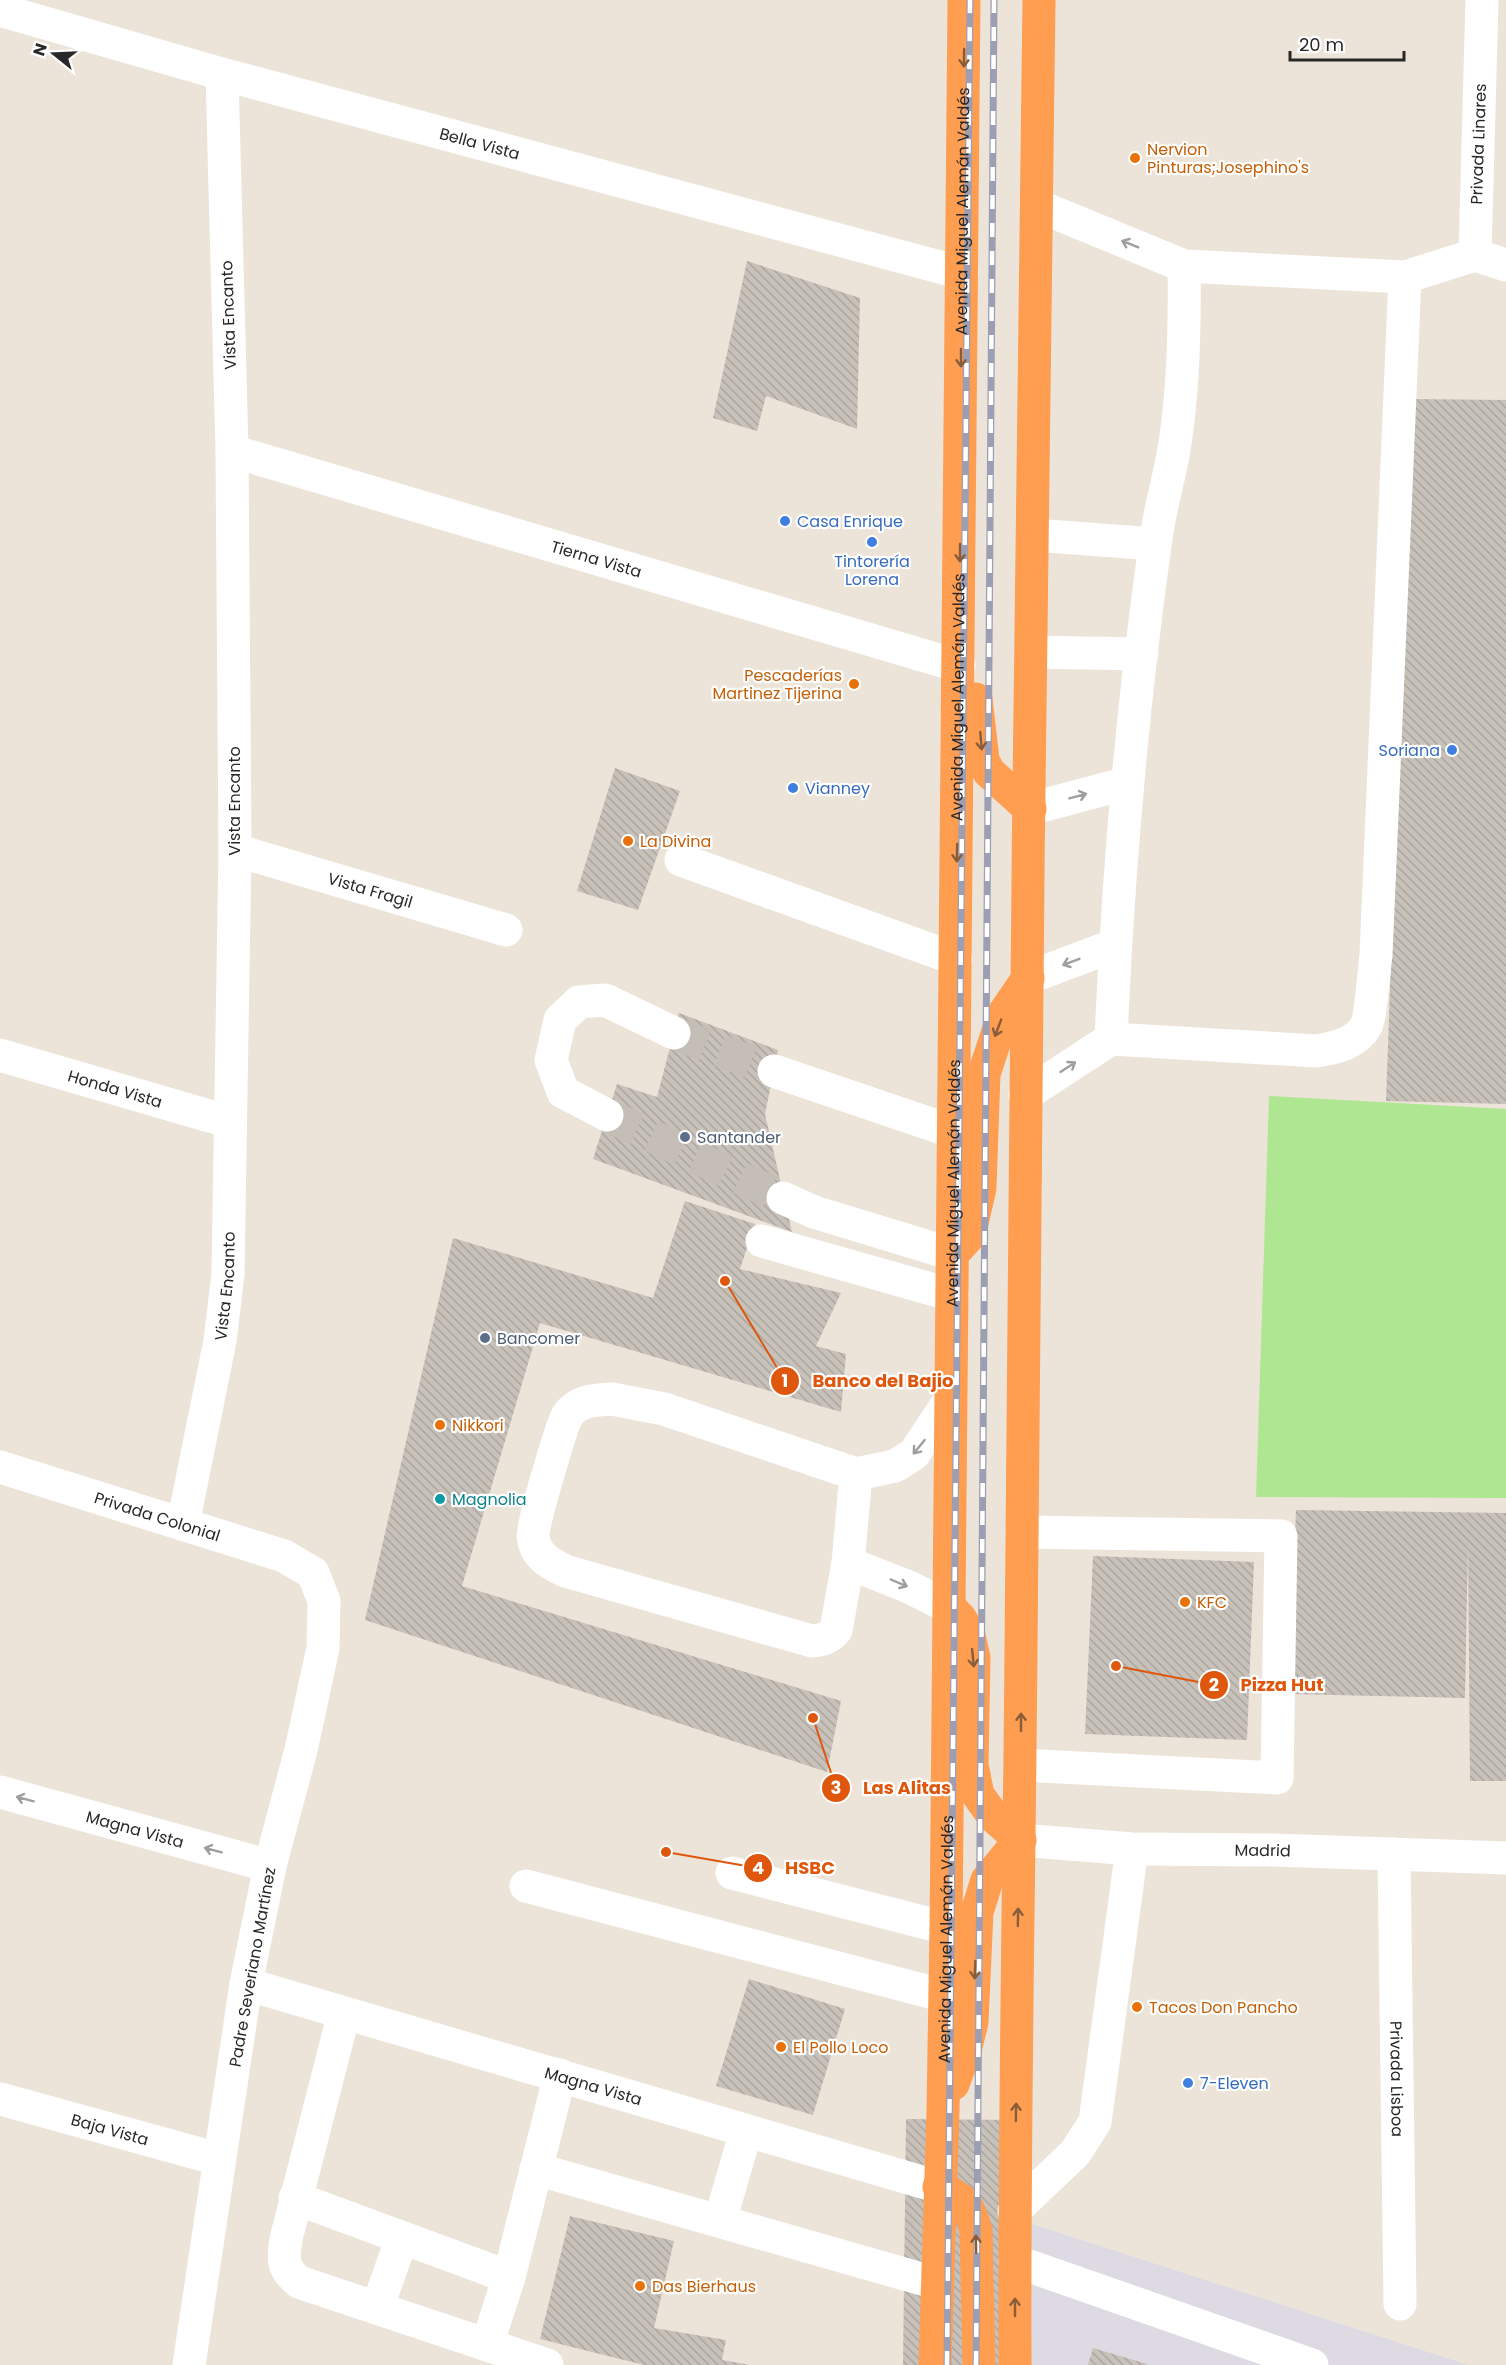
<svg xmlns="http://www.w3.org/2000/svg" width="1506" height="2365" font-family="Poppins,sans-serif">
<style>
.industrial{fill:#dddae4}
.grass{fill:#aee692}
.building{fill:url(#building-back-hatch)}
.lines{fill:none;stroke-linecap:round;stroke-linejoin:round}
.minor-tunnel{stroke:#c5beb6;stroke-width:33;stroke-dasharray:33 16;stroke-linecap:butt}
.minor{stroke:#fff;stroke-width:33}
.highway{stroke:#ff9d51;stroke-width:33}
.rail-casing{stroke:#9c9fb4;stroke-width:7}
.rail{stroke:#fff;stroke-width:4.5;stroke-dasharray:14;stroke-linecap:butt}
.oneway{stroke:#895d3a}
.oneway2{stroke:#9e9e9e}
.food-dot{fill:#e8710a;stroke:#fff;stroke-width:2}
.shop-dot{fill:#3f7fe0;stroke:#fff;stroke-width:2}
.service-dot{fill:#5c6f8a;stroke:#fff;stroke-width:2}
.culture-dot{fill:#0f9aa8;stroke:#fff;stroke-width:2}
.labels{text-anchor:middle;stroke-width:4.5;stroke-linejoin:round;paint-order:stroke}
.street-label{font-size:16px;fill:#282828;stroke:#fff}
.food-label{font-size:16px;fill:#c56008;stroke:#fff;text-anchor:start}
.shop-label{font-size:16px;fill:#366cbe;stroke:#fff;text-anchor:start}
.service-label{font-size:16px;fill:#4e5e75;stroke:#fff;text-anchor:start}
.culture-label{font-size:16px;fill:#0d838f;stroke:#fff;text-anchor:start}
.leader{fill:none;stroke:#de570d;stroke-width:2}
.callout-dot{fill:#de570d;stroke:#fff;stroke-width:2}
.mark-label{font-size:18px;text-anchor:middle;font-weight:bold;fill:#fff}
.callout-label{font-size:18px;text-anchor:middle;font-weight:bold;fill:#de570d;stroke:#fff;stroke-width:4.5;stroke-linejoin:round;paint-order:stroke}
</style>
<defs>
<pattern id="building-back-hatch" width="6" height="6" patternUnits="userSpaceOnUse" patternTransform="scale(1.5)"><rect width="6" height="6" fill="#c7c1b9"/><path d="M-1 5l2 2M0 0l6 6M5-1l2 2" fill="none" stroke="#aba69f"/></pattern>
</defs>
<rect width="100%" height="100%" fill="#ece4d9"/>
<path class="industrial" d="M967 2203 1468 2365H966Z"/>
<path class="grass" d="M1269 1096 1506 1109V1498L1256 1497Z"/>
<path class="building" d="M747 261 860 298 857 429 766 396 757 431 713 418Z
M1411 399 1506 400V1104L1386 1101Z
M615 768 680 791 638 910 577 891Z
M679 1013 778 1050 765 1114 792 1232 593 1159 617 1084 657 1097Z
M685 1201 755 1224 740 1269 841 1293 816 1346 846 1354 841 1412 540 1323 462 1586 841 1701 827 1772 365 1620 453 1238 653 1298Z
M1296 1510 1506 1513V1781H1470L1468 1544 1465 1698 1289 1694Z
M1093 1556 1254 1562 1247 1740 1085 1734Z
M749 1979 845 2009 813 2115 716 2086Z
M906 2119 1022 2120 1019 2365H903Z
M570 2216 674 2241 654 2328 726 2340 722 2360 750 2365H644L540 2339Z
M1093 2348 1147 2364 1146 2365H1088Z"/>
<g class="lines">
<path class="minor-tunnel" d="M674 1033 774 1071
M607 1115 783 1198"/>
<g class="minor">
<path d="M1482 0 1475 255 1506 265"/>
<path id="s1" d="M0 10 222 74 962 273"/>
<path d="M1405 277 1475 255"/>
<path id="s2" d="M232 451 959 666"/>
<path d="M1033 535 1155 544"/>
<path d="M1031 652 1142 654"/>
<path d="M1030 809 1127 783"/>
<path id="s3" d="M235 850 506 930"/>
<path d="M681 860 956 959"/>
<path d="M1028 978 1115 945"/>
<path d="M1111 1039C1118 874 1132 709 1155 545 1159 511 1170 477 1175 443 1184 384 1185 325 1184 266"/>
<path id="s4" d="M0 1055 230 1122"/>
<path d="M774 1071 954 1132"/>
<path d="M1025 1095 1111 1039 1317 1051C1334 1048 1356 1044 1366 1026 1371 1017 1374 968 1376 955L1405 277 1184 266 1036 205"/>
<path d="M607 1115 563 1092 551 1060 560 1020 579 1002 605 1000 674 1033"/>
<path d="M783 1198 814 1212 952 1254"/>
<path d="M762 1241 952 1295"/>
<path d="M612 1399 664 1409 856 1474 848 1563 836 1630C829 1638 823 1640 812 1641L565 1571C549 1563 535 1556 533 1536 531 1528 562 1425 567 1416 578 1400 595 1400 612 1399Z"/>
<path id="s5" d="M0 1467 284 1556 313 1573 324 1601 323 1648 301 1750 270 1866 246 1984 189 2365"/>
<path d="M856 1474 895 1466 914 1454 951 1398"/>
<path id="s6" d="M183 1524 220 1341 228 1274 235 850 232 451 222 74"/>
<path d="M848 1563 909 1587 949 1607"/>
<path d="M1020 1765 1277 1778 1281 1536 1022 1532"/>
<path id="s7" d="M0 1792 270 1866"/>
<path id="s8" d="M1020 1840 1132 1849 1274 1850 1506 1858"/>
<path id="s9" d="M1394 1854 1400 2304"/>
<path d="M732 1873 946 1928"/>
<path d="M526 1886 945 1996"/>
<path id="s10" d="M246 1984 939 2187"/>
<path d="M344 2013 286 2239C283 2260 282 2268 299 2282L547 2365"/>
<path id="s11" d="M0 2099 218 2159"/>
<path d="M536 2169 936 2283"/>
<path d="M295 2198 509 2277"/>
<path d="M1014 2211 1075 2153 1095 2122 1132 1849"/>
<path d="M720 2221 746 2131"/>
<path d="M1015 2261 1312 2365"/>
<path d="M377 2308 402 2238"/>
<path d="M487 2345 509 2277 560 2075"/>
</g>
<g class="highway">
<path d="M976 699 983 760 989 772 1030 809"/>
<path d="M958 1248 969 1236 980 1188 984 1074 1004 1013 1028 978"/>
<path d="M950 1608 960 1618 968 1631 974 1658 972 1765 978 1795 994 1817 1020 1840 987 1880 977 1912 972 2022 964 2054 953 2084"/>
<path d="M939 2187C964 2199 969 2204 976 2231L979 2365"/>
<path id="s12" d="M935 2365 943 2111 946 1928 964 0"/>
<path d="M1015 2365C1014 2127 1019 1890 1021 1652 1025 1101 1031 551 1039 0"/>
</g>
<defs>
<path id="rail" d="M947 2365 970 0
M976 2365 994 0"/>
</defs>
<use href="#rail" class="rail-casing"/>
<use href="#rail" class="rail"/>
</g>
<defs><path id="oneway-shaft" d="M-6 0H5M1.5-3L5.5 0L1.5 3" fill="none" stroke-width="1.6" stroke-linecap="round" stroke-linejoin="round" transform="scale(1.5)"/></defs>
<g class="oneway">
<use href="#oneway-shaft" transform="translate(964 58) rotate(91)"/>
<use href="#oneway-shaft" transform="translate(961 358) rotate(90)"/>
<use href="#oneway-shaft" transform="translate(960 553) rotate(90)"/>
<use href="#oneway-shaft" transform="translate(981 741) rotate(85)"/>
<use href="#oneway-shaft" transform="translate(957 853) rotate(91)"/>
<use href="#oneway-shaft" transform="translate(998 1028) rotate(111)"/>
<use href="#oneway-shaft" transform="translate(973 1658) rotate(84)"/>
<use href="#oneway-shaft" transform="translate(1021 1722) rotate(-90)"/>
<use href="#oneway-shaft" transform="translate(1018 1917) rotate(-89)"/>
<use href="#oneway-shaft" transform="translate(975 1970) rotate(92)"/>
<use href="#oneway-shaft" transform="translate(1016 2112) rotate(-89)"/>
<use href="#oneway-shaft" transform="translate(976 2244) rotate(-91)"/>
<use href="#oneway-shaft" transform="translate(1015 2307) rotate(-90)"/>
</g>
<g class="oneway2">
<use href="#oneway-shaft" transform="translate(1130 244) rotate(-158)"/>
<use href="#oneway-shaft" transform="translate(1078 796) rotate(-15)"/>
<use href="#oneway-shaft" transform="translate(1071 962) rotate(159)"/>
<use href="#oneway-shaft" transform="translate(1068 1067) rotate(-33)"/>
<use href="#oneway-shaft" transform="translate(919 1447) rotate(129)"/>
<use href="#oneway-shaft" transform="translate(899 1583) rotate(23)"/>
<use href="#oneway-shaft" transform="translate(25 1799) rotate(-165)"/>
<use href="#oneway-shaft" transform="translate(213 1850) rotate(-165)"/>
</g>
<g class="food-dot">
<circle cx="1135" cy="158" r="6"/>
<circle cx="854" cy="684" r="6"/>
<circle cx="628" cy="841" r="6"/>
<circle cx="440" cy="1425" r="6"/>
<circle cx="1185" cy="1602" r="6"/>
<circle cx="1137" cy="2007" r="6"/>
<circle cx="781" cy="2047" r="6"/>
<circle cx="640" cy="2286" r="6"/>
</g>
<g class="shop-dot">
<circle cx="785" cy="521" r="6"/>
<circle cx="872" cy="542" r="6"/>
<circle cx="1452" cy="750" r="6"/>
<circle cx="793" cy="788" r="6"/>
<circle cx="1188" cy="2083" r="6"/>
</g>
<g class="service-dot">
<circle cx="685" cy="1137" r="6"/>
<circle cx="485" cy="1338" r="6"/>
</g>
<circle class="culture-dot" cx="440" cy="1499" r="6"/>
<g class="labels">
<g class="street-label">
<text dy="6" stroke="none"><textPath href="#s1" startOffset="498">Bella Vista</textPath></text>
<text transform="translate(1478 144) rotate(-88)" y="6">Privada Linares</text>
<text dy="6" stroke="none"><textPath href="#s12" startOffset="2154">Avenida Miguel Alemán Valdés</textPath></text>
<text transform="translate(228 315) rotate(-92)" y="6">Vista Encanto</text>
<text dy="6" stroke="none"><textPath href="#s2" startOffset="380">Tierna Vista</textPath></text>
<text dy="6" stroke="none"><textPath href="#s12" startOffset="1668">Avenida Miguel Alemán Valdés</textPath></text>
<text transform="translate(234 801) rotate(-90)" y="6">Vista Encanto</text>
<text dy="6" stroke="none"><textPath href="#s3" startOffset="141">Vista Fragil</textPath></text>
<text dy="6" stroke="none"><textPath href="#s4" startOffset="120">Honda Vista</textPath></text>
<text dy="6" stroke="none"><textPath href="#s12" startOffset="1182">Avenida Miguel Alemán Valdés</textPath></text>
<text dy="6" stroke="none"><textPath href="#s6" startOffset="242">Vista Encanto</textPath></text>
<text dy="6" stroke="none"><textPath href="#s5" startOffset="165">Privada Colonial</textPath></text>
<text dy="6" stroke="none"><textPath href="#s7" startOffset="140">Magna Vista</textPath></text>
<text dy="6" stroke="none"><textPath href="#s8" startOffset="243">Madrid</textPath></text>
<text dy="6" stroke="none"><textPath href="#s12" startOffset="426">Avenida Miguel Alemán Valdés</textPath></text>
<text transform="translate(252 1967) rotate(-80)" y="6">Padre Severiano Martínez</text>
<text dy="6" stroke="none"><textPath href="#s9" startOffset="225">Privada Lisboa</textPath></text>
<text dy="6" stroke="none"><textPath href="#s10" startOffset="362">Magna Vista</textPath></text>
<text dy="6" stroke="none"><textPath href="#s11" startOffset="114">Baja Vista</textPath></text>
</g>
<g class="food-label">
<text x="1147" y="155">Nervion<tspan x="1147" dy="18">Pinturas;Josephino's</tspan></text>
<text x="842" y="681" text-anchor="end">Pescaderías<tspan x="842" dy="18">Martinez Tijerina</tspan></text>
<text x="640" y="847">La Divina</text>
<text x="452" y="1431">Nikkori</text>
<text x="1197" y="1608">KFC</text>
<text x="1149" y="2013">Tacos Don Pancho</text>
<text x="793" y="2053">El Pollo Loco</text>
<text x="652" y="2292">Das Bierhaus</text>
</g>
<g class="shop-label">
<text x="797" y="527">Casa Enrique</text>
<text x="872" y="567" text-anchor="middle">Tintorería<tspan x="872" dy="18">Lorena</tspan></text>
<text x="1440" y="756" text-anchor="end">Soriana</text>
<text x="805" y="794">Vianney</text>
<text x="1200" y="2089">7-Eleven</text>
</g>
<g class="service-label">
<text x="697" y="1143">Santander</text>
<text x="497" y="1344">Bancomer</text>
</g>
<g class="culture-label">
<text x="452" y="1505">Magnolia</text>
</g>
</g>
<path class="leader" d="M725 1281L785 1381M1116 1666L1214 1685M813 1718L836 1788M666 1852L758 1868"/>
<g class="callout-dot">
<circle cx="725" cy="1281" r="6"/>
<circle cx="1116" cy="1666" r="6"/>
<circle cx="813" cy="1718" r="6"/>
<circle cx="666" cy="1852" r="6"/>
<circle cx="785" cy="1381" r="15"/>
<circle cx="1214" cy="1685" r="15"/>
<circle cx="836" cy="1788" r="15"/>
<circle cx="758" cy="1868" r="15"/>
</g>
<g class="mark-label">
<text x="785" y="1387">1</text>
<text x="1214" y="1691">2</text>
<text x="836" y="1794">3</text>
<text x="758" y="1874">4</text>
</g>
<g class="callout-label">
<text x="883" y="1387">Banco del Bajio</text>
<text x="1282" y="1691">Pizza Hut</text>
<text x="907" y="1794">Las Alitas</text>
<text x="810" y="1874">HSBC</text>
</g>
<g transform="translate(54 54) rotate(288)" stroke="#ffffff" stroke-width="4.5" paint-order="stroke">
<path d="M0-4.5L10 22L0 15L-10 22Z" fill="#282828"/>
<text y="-9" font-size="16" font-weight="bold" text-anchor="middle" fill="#282828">N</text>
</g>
<path d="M1290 51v9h114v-9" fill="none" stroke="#282828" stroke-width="3"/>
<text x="1299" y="51" font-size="18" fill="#282828" stroke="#ffffff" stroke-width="4.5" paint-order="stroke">20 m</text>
</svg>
